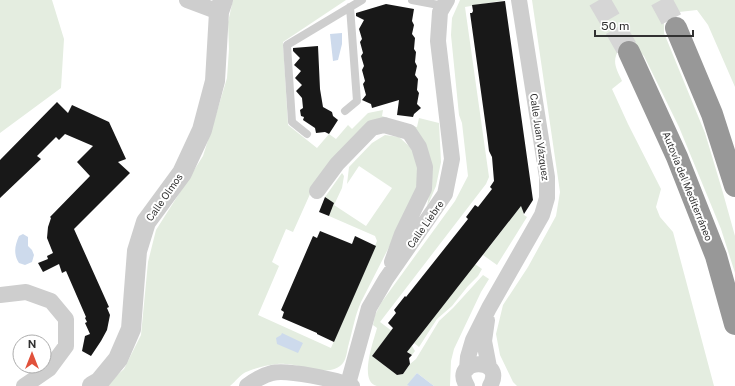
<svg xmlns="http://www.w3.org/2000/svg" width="735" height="386" font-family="'Public Sans',sans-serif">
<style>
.green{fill:#e4ede0}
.water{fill:#cddaec}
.building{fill:#181818}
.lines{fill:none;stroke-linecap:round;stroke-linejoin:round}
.motorway-tunnel{stroke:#d6d6d6;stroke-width:22;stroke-dasharray:22 11;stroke-linecap:butt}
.service{stroke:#cecece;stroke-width:8}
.minor{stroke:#cecece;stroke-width:16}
.tertiary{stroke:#cecece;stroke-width:20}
.motorway{stroke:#989898;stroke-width:22}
.labels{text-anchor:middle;stroke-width:4;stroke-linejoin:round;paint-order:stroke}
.street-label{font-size:10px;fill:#313131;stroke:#fff}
</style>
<rect width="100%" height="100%" fill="#fff"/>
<path class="green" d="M0 0H52L64 39 61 88 0 133Z
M233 0H346L283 42 288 125 317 148 329 134 336 139 348 125 352 129 368 113 383 110 382 116 388 118V120L315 183 293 232 286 229 272 262 279 266 258 315 331 348 377 241 375 236 329 216 331 211 325 197 342 173 344 176 342 188 334 205 366 226 392 188 359 166 347 184 349 167 372 143 385 135 399 137 409 146 419 162 416 194 361 302C355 315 353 329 349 343 347 349 347 358 343 363 330 379 302 364 285 364 275 363 255 368 246 372 241 374 235 382 230 386H105L124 369 141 335 148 262 156 230 203 156 215 118 227 78 229 49 228 22Z
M460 0H505L465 7 489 177 486 184 380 322 412 346 415 351 412 355 387 336 372 356 397 375 403 374 410 364 416 359 439 321 453 308 483 275 489 279 481 292 454 349 451 361 450 386H434L417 373 408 385 409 386C400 386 386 386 377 386 358 382 374 340 377 328L373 325 375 315 381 303 455 201 468 176 462 123 459 115 451 35 452 18Z
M532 0H735V87L708 25 697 10 670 13 664 22V33L705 133 723 193 735 236V273L721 229 679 127 644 56 635 47 620 48C611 61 616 68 622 81L612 89 628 124 661 189 656 207 660 217 673 232 714 386H517L513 382 500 355 496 334 503 305 528 267 556 216 560 192Z
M419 118 439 123 441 162 436 186 427 207C431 183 437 158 420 138 416 132 408 128 403 124L417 127Z
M521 206 524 215 527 217 497 265 483 255Z
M475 264 482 269 478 276 468 286 452 306 437 319 419 347 414 343Z"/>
<path class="water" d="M342 33V44L338 60 333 61 330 34Z
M23 234 28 237V246L32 250 34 255 32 262 25 265 19 263C13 254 15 245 19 236Z
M282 333 303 343 298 353 277 344 276 338 281 335Z
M417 373 434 386H409L407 385Z"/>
<path class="building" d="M505 1 533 200 524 214 521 206 407 352 412 355 409 358 410 364 403 374 397 375 372 356 393 328 388 323 396 313 394 310 405 296 406 297 468 219 466 217 475 205 478 207 492 189 490 187 494 181 492 157 489 151 487 135 470 13H472L473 11 472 5Z
M386 4 414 9 412 21 414 25 412 34 415 38 414 49 416 52 415 62 417 66 415 75 418 79 417 90 419 93 417 104 421 108 414 114 413 117 397 115 399 100 372 108 371 104 362 100 366 95 363 84 365 81 362 70 364 66 361 56 363 53 360 42 362 39 359 29 364 20 356 16V13Z
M318 46 320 89 323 107 332 112 333 116 338 120 329 134 325 132 316 133 315 128 303 120 304 117 301 116 300 110 303 108 302 98 296 91 302 85 295 78 301 71 294 65 300 58 293 51V48Z
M57 102 68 113 72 105 109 122 126 159 118 162 130 173 74 229 109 307 107 308 110 315 107 330 101 341 91 356 82 351 85 336 90 334 85 323 87 322 85 318 86 317 66 271 62 273 59 264 43 272 38 263 48 259 47 256 53 253 47 238 48 227 51 218 50 217 90 176 77 162 93 146 65 134 59 140 56 137 37 156 41 159 0 198V160Z
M325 197 334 203 329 216 319 212Z
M320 231 352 244 355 236 376 246 334 342 317 334V333L282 318 284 312 281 310 313 236 317 238Z"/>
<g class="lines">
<path class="motorway-tunnel" d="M599 0 629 52
M661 0 676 28"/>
<path class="service" d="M412 0 444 6
M345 111 357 101 350 7
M307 134 292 122 287 45 362 0"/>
<path class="minor" d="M187 0 219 12
M317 191 337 164 372 128 384 125 409 132 419 147 425 167 424 189 402 234 392 262
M0 295 26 292 51 301 66 319V346L49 369 24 386
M487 320 484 341 489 367
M467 369 468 357 473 340 489 308 542 215 547 198V177L519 0
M348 384 369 308 386 279 445 194 452 159 438 41 440 12 447 0
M247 386C253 381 264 375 272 373 286 369 338 380 352 386
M467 386C449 358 507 356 490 386"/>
<path class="tertiary" d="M92 386 99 382 118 359 131 329 137 251 146 222 182 173 202 130 215 81 219 12 223 0"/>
<path class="motorway" d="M676 28 712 114 735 186
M629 52 677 157 716 256 735 324"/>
</g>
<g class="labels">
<g class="street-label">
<text transform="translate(540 137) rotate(82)" y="4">Calle Juan Vázquez</text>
<text transform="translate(688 186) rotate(68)" y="4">Autovía del Mediterráneo</text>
<text transform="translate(164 197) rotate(-55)" y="4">Calle Olmos</text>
<text transform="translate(425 224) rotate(-55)" y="4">Calle Liebre</text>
</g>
</g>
<g transform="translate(32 354)"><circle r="19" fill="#ffffff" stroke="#adadad"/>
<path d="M0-3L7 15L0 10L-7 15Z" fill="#e1513b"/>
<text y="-6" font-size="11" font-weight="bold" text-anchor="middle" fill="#313131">N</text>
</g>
<path d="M595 30v6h98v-6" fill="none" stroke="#313131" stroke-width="2"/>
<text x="601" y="30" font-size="12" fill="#313131" stroke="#ffffff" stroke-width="3" paint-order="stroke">50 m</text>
</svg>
